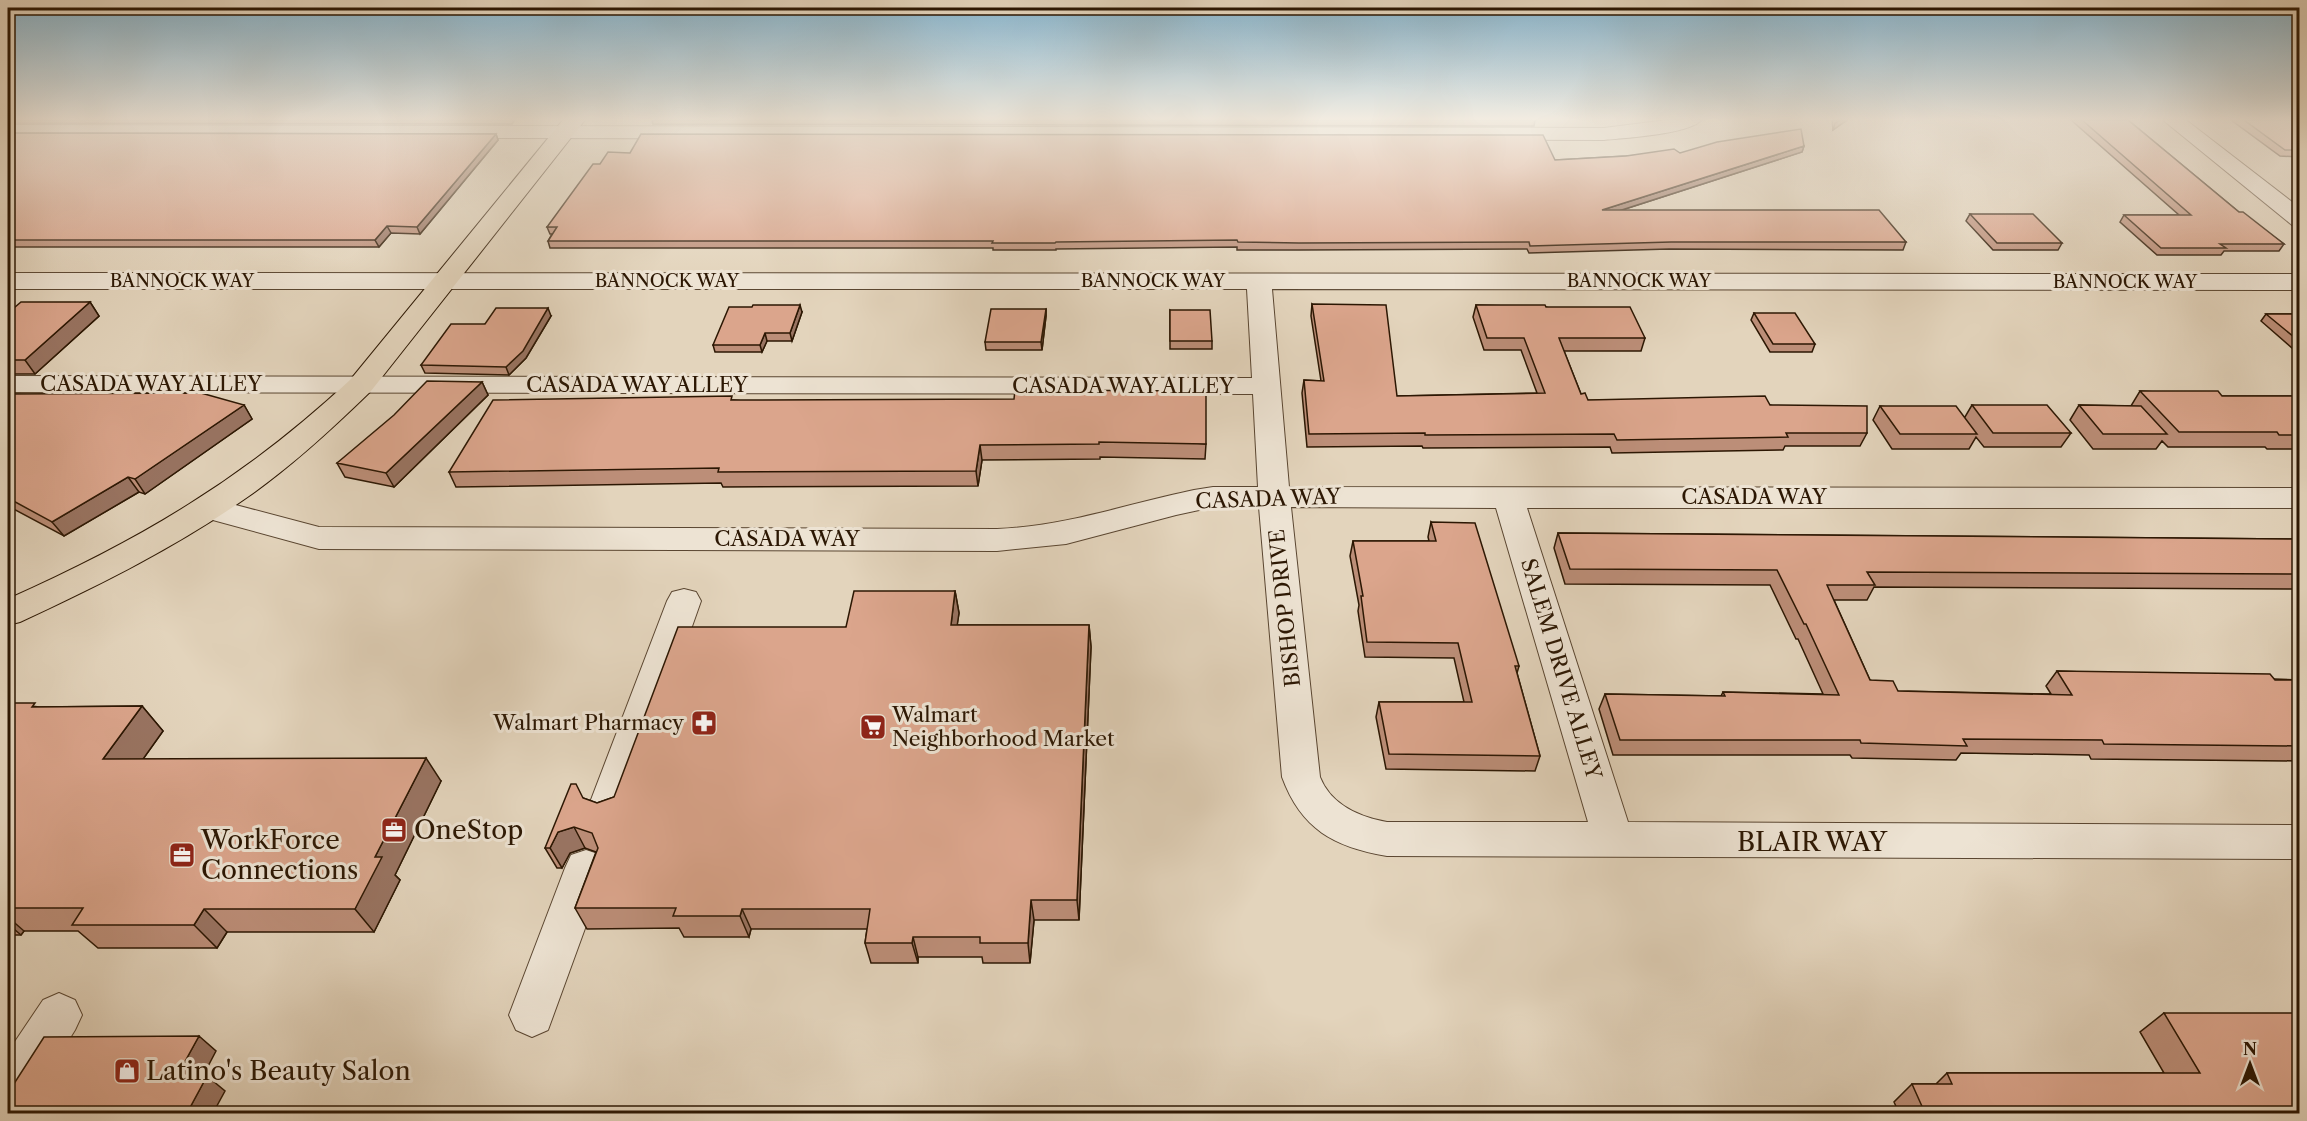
<svg xmlns="http://www.w3.org/2000/svg" width="2307" height="1121" font-family="'Libre Caslon Text',serif">
<style>
.lines{fill:none;stroke-linecap:round;stroke-linejoin:round}
.minor-casing{stroke:#5a4631;stroke-width:2}
.major-casing{stroke:#2c1703;stroke-width:2}
.minor{fill:#ede3d3;fill-rule:evenodd}
.major{fill:#e3d4bc;fill-rule:evenodd}
.wall{fill:#bc8e78;stroke:#2c1703;stroke-width:1.5}
.shaded-wall{fill:#997462;stroke:#2c1703;stroke-width:1.5}
.building{fill:#dba58c;stroke:#2c1703;stroke-width:1.5}
.labels{text-anchor:middle;stroke-width:6;stroke-linejoin:round;paint-order:stroke}
.far-street-label{font-size:18px;fill:#2c1703;stroke:#ede3d3}
.street-label{font-size:21px;fill:#2c1703;stroke:#ede3d3}
.poi-label{font-size:21px;fill:#2c1703;stroke:#ede3d3;text-anchor:start}
.near-poi-label{font-size:26px;fill:#2c1703;stroke:#ede3d3;text-anchor:start}
.near-street-label{font-size:26px;fill:#2c1703;stroke:#ede3d3}
</style>
<rect width="100%" height="100%" fill="#e3d4bc"/>
<filter id="stains"><feTurbulence type="fractalNoise" baseFrequency=".00333" numOctaves="4"/><feColorMatrix values="0 0 0 0 .2 0 0 0 0 .09 0 0 0 0 .02 0 0 0 .5 -.17"/></filter>
<radialGradient id="worn" r=".72"><stop offset=".6" stop-color="#630" stop-opacity="0"/><stop offset="1" stop-color="#630" stop-opacity=".3"/></radialGradient>
<g class="lines">
<defs>
<path id="minor" d="M1667 120H1701C1691 134 1623 138 1604 140L8 137V125L1604 128Z
M2163 120H2186L2300 208V227L2292 225Z
M8 273 2300 274V290L1272 289 1289 487 2300 488V508H1527L1628 822 2300 825V859L1387 856C1334 847 1301 829 1282 777L1259 507H1213L1176 515 1066 544 997 551 319 549 198 516 193 509 198 502 209 498 319 527 997 529C1068 526 1126 504 1194 490L1213 487H1258L1253 394 8 392V376L1252 378 1247 289H8ZM1291 507 1496 508 1588 822H1387C1360 817 1331 805 1320 777Z
M684 589 696 592 701 601 629 805 623 817 609 822 595 817 589 805 667 601 672 592Z
M586 850 601 855 607 868 548 1030 532 1037 516 1030 509 1015 565 868 571 855Z
M59 993 75 1000 82 1015 75 1030 25 1110 8 1114V1052L43 1000Z"/>
<path id="major" d="M563 120H585L371 391C333 428 293 465 249 496 178 546 100 585 20 622L8 625V599C140 540 244 479 351 379Z"/>
</defs>
<use href="#minor" class="minor-casing"/>
<use href="#major" class="major-casing"/>
<use href="#minor" class="minor"/>
<use href="#major" class="major"/>
</g>
<path class="wall" d="M8 120H515L512 124 8 123Z
M652 120H1535L1534 126 653 124Z
M1832 120H1847L1833 130Z
M2071 120H2128L2239 212 2284 244 2279 251H2224L2221 255H2157L2120 222 2124 215H2179Z
M2231 120H2300V157L2280 156Z
M8 133 496 134 498 140 420 234 391 233 379 247H8Z
M1804 146 1802 152 1622 210 1906 242 1903 250 1669 249 1529 253 1527 249 1299 250H1237V247L1056 249V250H993V248H550L548 241 552 234H550L547 227 1555 160Z
M1970 214 2062 243 2058 250H1993L1966 221Z
M90 302 99 316 35 374H8V313Z
M1312 304 1397 396 1537 393 1521 350H1484L1473 317 1476 305 1546 307 1645 338 1641 351H1564L1581 394 1588 400 1770 405 1867 433 1860 446H1785L1783 450 1612 453 1610 447 1423 448 1422 446 1307 447 1302 393 1304 380 1321 381 1311 316Z
M1046 309V316L1042 350H986L985 342Z
M1170 310 1212 341V349H1170Z
M802 312 792 341H767L762 352H715L713 345Z
M1754 313 1815 344 1812 352H1770L1751 320Z
M2266 314H2300V355L2261 321Z
M551 316 526 358 509 375 425 373 421 365 485 324Z
M482 382 488 395 394 487 345 477 337 463Z
M8 387 12 394 244 405 252 419 145 494 139 492 64 536 8 506Z
M2140 391 2222 396H2300V449H2267L2265 447H2168L2162 441 2156 449H2093L2070 420 2079 405 2131 406Z
M733 400 1206 444 1205 459 1100 457V459L982 460 978 486 723 487 721 483 456 487 449 472Z
M1972 405 2071 433 2061 447H1984L1976 437 1969 449H1892L1873 420 1880 406 1965 417Z
M1431 522 1519 666 1517 673 1540 756 1535 771 1386 769 1376 717 1379 702H1464L1454 658 1365 657 1358 611 1359 605 1350 556 1353 541H1429L1428 537Z
M1558 533 2300 539V589L1874 587 1867 600H1834L1870 680 1898 691 2051 694 2046 686 2057 671 2300 680V761L2091 759 2089 755 1961 753 1956 760 1852 758 1850 755H1613L1599 709 1605 694 1721 696 1723 692 1823 694 1798 639H1796L1770 585 1565 584 1554 548Z
M955 591 959 613 957 625H1089L1091 647 1079 920H1034L1030 963H983L982 957H918V963H871L865 943 867 929H751L749 937H684L679 928 587 929 575 908 596 852 585 848 570 853 562 868H557L545 848 583 798 597 803 614 797 846 627Z
M8 703 39 707 142 706 163 731 143 759 441 781 395 875 400 880 374 932H227L217 948H98L78 931H24L21 935H8Z
M2164 1013 2300 1113H1899L1894 1102 1912 1084H1936L1947 1073H2164L2140 1032Z"/>
<path class="shaded-wall" d="M1840 120H1847L1833 130 1835 123Z
M496 134 498 140 420 234 417 227Z
M1804 146 1802 152 1600 217 1602 210Z
M387 226 391 233 379 247 375 240Z
M90 302 99 316 35 374 25 360Z
M800 305 802 312 792 341 790 333Z
M548 308 551 316 526 358 509 375 506 367Z
M1046 309V316L1042 350 1041 342Z
M765 333 767 341 762 352 760 345Z
M482 382 488 395 394 487 386 473Z
M8 387 13 394 8 399Z
M244 405 252 419 145 494 135 479Z
M980 445 982 460 978 486 976 471Z
M128 477 139 492 64 536 52 522Z
M955 591 959 613 954 647 951 625Z
M1089 625 1091 647 1079 920 1077 900Z
M142 706 163 731 126 783 103 759Z
M426 758 441 781 395 875 400 880 374 932 355 909 375 857Z
M574 827 585 848 570 853 562 868 550 848 558 832Z
M1031 900 1034 920 1030 963 1028 943Z
M204 909 227 932 217 948 194 925Z
M742 909 751 929 749 937 740 916Z
M8 917 24 931 21 935 8 924Z
M913 937 918 957V963L912 943Z
M199 1036 216 1051 195 1091 177 1076Z
M207 1076 225 1091 213 1113H187Z"/>
<path class="building" d="M2082 120H2128L2239 212H2243L2284 244H2220L2226 248H2161L2124 215H2191Z
M2244 120H2300V150H2285Z
M1801 129 1804 146 1602 210H1879L1906 242H1671L1530 246 1529 242 1299 243 1238 242 1237 240 1056 242 1055 243H992L993 241H548L557 227H547L593 164H600L608 152 630 153 641 134 1543 135 1555 160 1626 156 1674 149 1680 153 1717 142Z
M8 133 496 134 417 227 387 226 375 240H8Z
M1970 214H2033L2062 243H1997Z
M21 302H90L25 360H8V313Z
M1312 304 1386 305 1397 396 1545 393 1524 338H1487L1476 305H1545L1546 307H1630L1645 338H1559L1581 394 1585 393 1588 400 1765 396 1770 405 1867 406V433H1786L1788 437 1617 440 1614 434 1425 435V433L1309 434 1304 380 1324 381Z
M753 305H800L790 333H765L760 345H713L729 307H752Z
M496 308H548L523 351 506 367 421 365 451 324H485Z
M991 309H1046L1041 342H985Z
M1170 310H1210L1212 341H1170Z
M1754 313H1795L1815 344H1773Z
M2266 314H2300V342Z
M427 381 482 382 386 473 337 463 394 415Z
M1015 390 1206 391V444L1099 442V444L980 445 976 471 718 472 719 468 449 472 493 400 732 396 731 400 1014 399Z
M2140 391H2218L2222 396H2300V435H2279L2277 432H2179Z
M201 393 244 405 135 479 128 477 52 522 8 498V394Z
M1972 405H2047L2071 433H1993Z
M2079 405 2141 406 2167 434H2103Z
M1880 406H1956L1977 434H1900Z
M1431 522 1475 523 1519 666H1515L1540 756 1389 754 1379 702H1472L1458 643 1367 642 1361 596H1363L1353 541H1436Z
M1558 533 2300 539V574L1867 572 1875 585H1827L1870 680 1893 681 1898 691 2072 695 2057 671 2270 674 2275 680H2300V746L2104 744 2102 740 1963 739 1967 746 1861 743 1860 740H1620L1605 694 1725 696 1723 692 1839 695 1806 624H1804L1777 570 1570 569Z
M854 591H955L951 625H1089L1077 900H1031L1028 943H980V937H913L912 943H865L870 909H742L740 916H673L676 908H575L598 848 592 833 574 827 558 832 550 848H545L571 784H576L583 798 597 803 614 797 678 627H846Z
M8 703H35L32 707 142 706 103 759 426 758 375 857H382L355 909H204L194 925H72L83 908H8Z
M2164 1013H2300V1113H1925L1912 1084H1952L1947 1073H2200Z
M199 1036 177 1076H207L187 1113H8V1093L44 1037Z"/>
<linearGradient id="sky" x2="0" y2="1"><stop stop-color="#87b6d0"/><stop offset="0.43" stop-color="#f2ece1"/><stop offset="1" stop-color="#f2ece1" stop-opacity="0"/></linearGradient>
<rect width="2307" height="277" fill="url(#sky)"/>
<defs>
<symbol id="pharmacy-square" viewBox="-11 -11 22 22"><rect x="-9" y="-9" width="18" height="18" rx="4" fill="#8f2418" stroke="#ede3d3"/><path d="M-2-6h4v4h4v4h-4v4h-4v-4h-4v-4h4Z" fill="#fff"/></symbol>
<symbol id="supermarket-square" viewBox="-11 -11 22 22"><rect x="-9" y="-9" width="18" height="18" rx="4" fill="#8f2418" stroke="#ede3d3"/><path d="M-6-5.5h2.5l.6 2H6L4.5 2H-2.5L-4.4-4H-6ZM-1.5 3.2a1.3 1.3 0 1 0 .1 0ZM3 3.2a1.3 1.3 0 1 0 .1 0Z" fill="#fff"/></symbol>
<symbol id="office-square" viewBox="-11 -11 22 22"><rect x="-9" y="-9" width="18" height="18" rx="4" fill="#8f2418" stroke="#ede3d3"/><path d="M-6-3h4V-5.5h4V-3h4V5H-6ZM-1-4.5V-3h2v-1.5ZM-6 0V1H6V0Z" fill="#fff"/></symbol>
<symbol id="shop-square" viewBox="-11 -11 22 22"><rect x="-9" y="-9" width="18" height="18" rx="4" fill="#8f2418" stroke="#ede3d3"/><path d="M-5-2.5h2.3a2.7 3.5 0 0 1 5.4 0H5L5.5 6h-11ZM-1.5-2.5h3a1.5 2.3 0 0 0-3 0Z" fill="#fff"/></symbol>
</defs>
<g fill-rule="evenodd">
<use href="#pharmacy-square" x="689" y="708" width="30" height="30"/>
<use href="#supermarket-square" x="858" y="712" width="30" height="30"/>
<use href="#office-square" x="379" y="815" width="30" height="30"/>
<use href="#office-square" x="167" y="840" width="30" height="30"/>
<use href="#shop-square" x="112" y="1056" width="30" height="30"/>
</g>
<g class="labels">
<g class="far-street-label">
<text x="182" y="287">BANNOCK WAY</text>
<text x="667" y="287">BANNOCK WAY</text>
<text x="1153" y="287">BANNOCK WAY</text>
<text x="1639" y="287">BANNOCK WAY</text>
<text x="2125" y="288">BANNOCK WAY</text>
</g>
<g class="street-label">
<text x="151" y="391">CASADA WAY ALLEY</text>
<text x="637" y="392">CASADA WAY ALLEY</text>
<text x="1123" y="393">CASADA WAY ALLEY</text>
<text x="1754" y="504">CASADA WAY</text>
<text transform="translate(1268 499) rotate(-2)" y="7">CASADA WAY</text>
<text x="787" y="546">CASADA WAY</text>
<text transform="translate(1285 608) rotate(-96)" y="7">BISHOP DRIVE</text>
<text transform="translate(1561 669) rotate(73)" y="7">SALEM DRIVE ALLEY</text>
</g>
<g class="poi-label">
<text x="892" y="722">Walmart<tspan x="892" dy="24">Neighborhood Market</tspan></text>
<text x="684" y="730" text-anchor="end">Walmart Pharmacy</text>
</g>
<g class="near-poi-label">
<text x="414" y="839">OneStop</text>
<text x="201" y="849">WorkForce<tspan x="201" dy="30">Connections</tspan></text>
<text x="146" y="1080">Latino's Beauty Salon</text>
</g>
<g class="near-street-label">
<text x="1812" y="851">BLAIR WAY</text>
</g>
</g>
<rect width="2307" height="1121" fill="none" stroke="#e3d4bc" stroke-width="30"/>
<rect x="9" y="9" width="2289" height="1103" fill="none" stroke="#2c1703" stroke-width="3"/>
<rect x="15" y="15" width="2277" height="1091" fill="none" stroke="#2c1703" stroke-width="1.5"/>
<g transform="translate(2250 1064)" stroke="#ede3d3" stroke-width="4.5" paint-order="stroke">
<path d="M0-4.5L10 22L0 15L-10 22Z" fill="#2c1703"/>
<text y="-9" font-size="16" font-weight="bold" text-anchor="middle" fill="#2c1703">N</text>
</g>
<rect width="100%" height="100%" filter="url(#stains)"/>
<rect width="100%" height="100%" fill="url(#worn)"/>
</svg>
